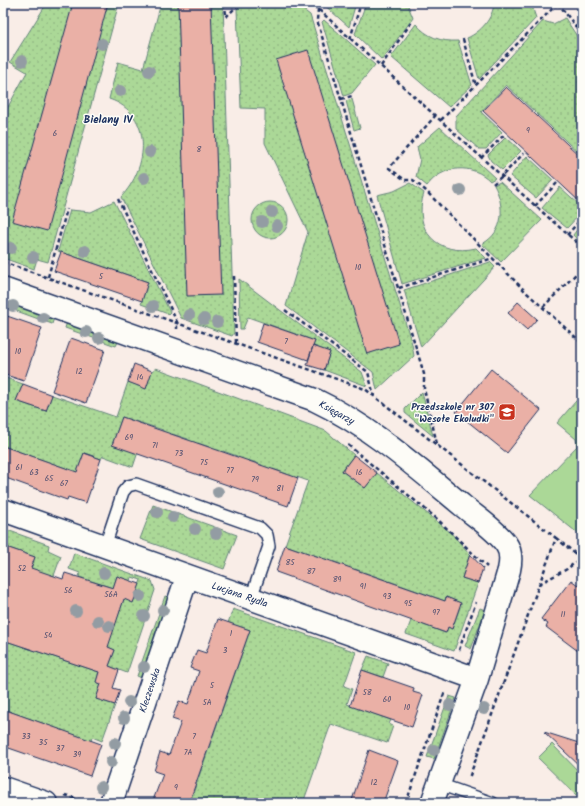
<svg xmlns="http://www.w3.org/2000/svg" width="585" height="806" font-family="Kalam,sans-serif">
<style>
.grass{fill:url(#grass-dots);stroke:#63847a}
.park{fill:#abd897;stroke:#63847a}
.building{fill:#eab0a6;stroke:#1b2f5e}
.lines{fill:none;stroke-linecap:round;stroke-linejoin:round}
.service-casing{stroke:#1b2f5e;stroke-width:14}
.minor-casing{stroke:#1b2f5e;stroke-width:25}
.path{stroke:#1b2f5e;stroke-width:2.5;stroke-dasharray:4 3;stroke-linecap:butt}
.service{stroke:#fdfcf7;stroke-width:11}
.minor{stroke:#fdfcf7;stroke-width:22}
.tree{fill:#939ca3}
.labels{text-anchor:middle;stroke-width:3;stroke-linejoin:round;paint-order:stroke}
.number-label{font-size:8px;fill:#4f4f70}
.poi-label{font-size:10px;font-weight:bold;fill:#1b2f5e;stroke:#fdfcf7;text-anchor:end}
.street-label{font-size:10px;fill:#1b2f5e;stroke:#fdfcf7}
.neighbourhood-label{font-size:11px;font-weight:bold;fill:#1b2f5e;stroke:#fdfcf7}
</style>
<defs>
<pattern id="grass-dots" width="8" height="8" patternUnits="userSpaceOnUse"><rect width="8" height="8" fill="#abd897"/><path d="M2 2h.1M6 6h.1" fill="none" stroke="#93ba85" stroke-width="1.8" stroke-linecap="round"/></pattern>
</defs>
<rect width="100%" height="100%" fill="#f9ede7"/>
<filter id="ink" filterUnits="userSpaceOnUse"><feTurbulence type="fractalNoise" baseFrequency=".025" numOctaves="2"/><feDisplacementMap in="SourceGraphic" scale="8" xChannelSelector="R" yChannelSelector="G"/><feConvolveMatrix kernelMatrix="1 2 1 2 8 2 1 2 1" color-interpolation-filters="sRGB"/></filter>
<g filter="url(#ink)">
<path class="grass" d="M47 3H119L48 262 37 259 34 269 3 258V116L27 72 10 62Z
M161 3H223L234 333 232 336 181 318 121 197C149 168 154 114 109 99L118 62 143 69Z
M243 3H294L310 15 412 344 414 356 377 390 373 372 286 306 308 232 265 143V109L241 108 237 9Z
M322 3H356L349 27Z
M366 3H407L413 18 382 60 355 34Z
M494 3H534L533 9 536 18 479 79 467 38C481 32 493 18 494 3Z
M565 18 582 44V156L506 85 481 112 502 132 486 149H479L456 129V116L543 21 553 24Z
M324 20 375 65 352 93 344 96 322 22Z
M416 24C427 37 441 42 458 41L472 85 449 107 391 57Z
M352 99 360 128 354 130 346 101Z
M440 127 495 178 490 181C473 163 442 165 427 186L416 177 420 159 417 147Z
M506 137 521 151 502 170 491 161 488 155Z
M527 156 553 180 536 198 510 176Z
M500 182 542 220 501 262 482 244C505 232 505 205 494 185Z
M410 183 424 193C412 230 438 257 476 248L486 258 402 284 377 195 394 191Z
M560 187 582 207V212L567 228 542 208Z
M114 201 170 312 168 314 141 304 148 282 58 251 70 210 91 212Z
M252 220a18 18 0 1 1 36 0a18 18 0 1 1-36 0Z
M582 223V245L573 235Z
M490 262 495 267 421 347 404 290Z
M239 279 362 372 367 386 324 370 330 352 313 346 315 341 248 317 243 329H240Z
M3 299 54 318 52 324 3 306Z
M67 322 119 340 116 346 65 328Z
M156 368 326 431 354 455 342 471 365 488 377 473 450 532 470 554 462 578 478 583 454 651 406 634 412 618 419 623 445 633 448 627 452 629 460 607 455 605 456 601 446 597 445 601 355 569 354 572 346 566 329 560 328 563 319 560 320 557 285 545 308 481 297 477 295 481 286 477 287 474 273 469 271 472 262 468V465L248 460 246 463 236 460 237 456 223 451 221 455 212 451V448L198 443 196 446 187 442 188 439 172 434 171 437 162 433 163 430 122 417 112 445 138 452 133 467 103 456 101 459 84 453 77 472 3 446V377L23 384 16 401 46 411 52 395 116 417 128 382 146 388 152 371Z
M422 392 433 436 405 413V409Z
M153 505 237 535 224 569 140 539Z
M7 530 49 545 48 550 61 556 46 598 57 599 117 619 124 599 133 602 141 580 132 577 131 581 117 576 113 588 79 577 80 573 69 569 74 553 152 581 155 590 127 673 109 666 115 650 97 643 25 585 35 557 3 546V537Z
M165 596 172 598 144 679 137 676Z
M480 608 485 610 471 649 465 646Z
M233 609 356 652 344 686 352 689 347 704 391 720 389 724 393 726 387 743 331 724 303 803 190 802 250 630 228 623Z
M3 640 99 672 96 682 101 684 96 699 115 705 102 741 92 737 91 741 3 709Z
M368 656 388 663 383 677 362 670Z
M449 696 456 698 434 759 427 757Z"/>
<path class="park" d="M582 394V533L580 535 530 495 577 446 576 439 557 423Z
M552 744 582 775V801L538 758Z"/>
<path class="building" d="M73 3H108L47 231 12 221Z
M178 3H211L221 295 187 296Z
M308 50 399 344 367 354 276 60Z
M506 87 582 158V204L483 111Z
M61 252 148 282 142 301 54 271Z
M518 302 537 319 527 330 508 313Z
M7 316 42 328 24 381 3 374V329Z
M263 323 315 341 308 360 257 342Z
M71 338 105 350 86 403 52 391Z
M313 346 330 352 324 370 307 365Z
M134 364 152 371 146 389 128 382Z
M491 369 541 410 507 453 456 412Z
M23 384 52 395 46 411 16 401Z
M122 417 298 478 288 506 112 445Z
M3 446 77 472 84 453 101 459 86 503 68 497 67 500 3 477Z
M354 455 377 473 365 488 342 471Z
M285 545 445 601 446 597 461 603 452 629 448 627 446 633 276 572Z
M3 546 35 557 31 568 63 579 65 573 113 588 117 576 140 584 133 603 124 599 108 647 115 650 109 666 119 670 113 688 120 690 115 705 96 699 101 684 96 682 99 672 3 640Z
M470 554 483 568 478 583 462 578Z
M571 580 582 588V654L546 627 548 624 541 619Z
M218 619 250 630 189 803H152L163 774 154 771 160 752 169 755 181 722 172 719 179 701 188 704 199 671 190 668 197 650 206 653Z
M362 670 414 688 413 692 423 695 412 727 350 706Z
M3 709 101 744 90 776 3 746Z
M544 732 582 744V768Z
M369 750 398 761 383 803H351Z"/>
<g class="lines">
<defs>
<path id="service" d="M105 546 123 492 128 486 136 484 260 528 267 535 269 546 251 598
M439 784 493 803"/>
<path id="minor" d="M3 289 315 400C370 426 416 467 463 506 476 517 495 529 506 544 511 551 511 561 509 570L477 679 432 803
M3 510 477 679
M3 788 46 803
M111 803 187 577"/>
</defs>
<use href="#service" class="service-casing"/>
<use href="#minor" class="minor-casing"/>
<path class="path" d="M225 3 226 17
M307 3 318 9C406 89 493 169 582 247
M314 3 318 9 317 20 424 374V389L437 444
M558 3 582 35
M226 17 240 3
M350 39 361 3
M463 39 476 86
M381 66 413 20
M341 99 352 96
M436 115 389 168 405 180H413L425 190 527 293 582 343
M441 120 558 3
M481 158 504 135
M493 184 501 177 524 153
M118 199 177 322V329
M535 206 557 183
M567 235 582 218
M3 262 365 389 556 538 469 778
M234 276 236 343
M48 277 67 209
M399 288 493 258
M543 307 582 268
M285 310 368 372 374 396
M348 445 436 518 487 567
M556 538 582 559
M539 584 567 569 582 557
M459 650 476 602
M65 795 89 803
M406 803 445 691"/>
<use href="#service" class="service"/>
<use href="#minor" class="minor"/>
</g>
<g class="tree">
<circle cx="102" cy="44" r="6"/>
<circle cx="22" cy="61" r="6"/>
<circle cx="149" cy="71" r="6"/>
<circle cx="120" cy="91" r="6"/>
<circle cx="150" cy="152" r="6"/>
<circle cx="144" cy="178" r="6"/>
<circle cx="460" cy="190" r="6"/>
<circle cx="272" cy="212" r="6"/>
<circle cx="262" cy="222" r="6"/>
<circle cx="277" cy="226" r="6"/>
<circle cx="11" cy="248" r="6"/>
<circle cx="85" cy="251" r="6"/>
<circle cx="33" cy="257" r="6"/>
<circle cx="13" cy="306" r="6"/>
<circle cx="153" cy="306" r="6"/>
<circle cx="189" cy="315" r="6"/>
<circle cx="43" cy="318" r="6"/>
<circle cx="204" cy="319" r="6"/>
<circle cx="217" cy="322" r="6"/>
<circle cx="86" cy="332" r="6"/>
<circle cx="99" cy="338" r="6"/>
<circle cx="218" cy="492" r="6"/>
<circle cx="157" cy="512" r="6"/>
<circle cx="173" cy="517" r="6"/>
<circle cx="195" cy="529" r="6"/>
<circle cx="216" cy="533" r="6"/>
<circle cx="104" cy="573" r="6"/>
<circle cx="140" cy="596" r="6"/>
<circle cx="163" cy="610" r="6"/>
<circle cx="76" cy="611" r="6"/>
<circle cx="144" cy="616" r="6"/>
<circle cx="98" cy="621" r="6"/>
<circle cx="109" cy="626" r="6"/>
<circle cx="144" cy="667" r="6"/>
<circle cx="129" cy="702" r="6"/>
<circle cx="450" cy="705" r="6"/>
<circle cx="484" cy="709" r="6"/>
<circle cx="124" cy="718" r="6"/>
<circle cx="115" cy="743" r="6"/>
<circle cx="434" cy="750" r="6"/>
<circle cx="111" cy="762" r="6"/>
<circle cx="101" cy="787" r="6"/>
</g>
</g>
<defs>
<symbol id="school-square" viewBox="-11 -11 22 22"><rect x="-9" y="-9" width="18" height="18" rx="4" fill="#c8321e" stroke="#fdfcf7"/><path d="M0-5L7-2L0 1L-7-2ZM-4 1L0 2.5L4 1V4Q0 6-4 4Z" fill="#fff"/></symbol>
</defs>
<g fill-rule="evenodd">
<use href="#school-square" x="497" y="402" width="20" height="20"/>
</g>
<g class="labels">
<g class="number-label">
<text x="528" y="133">9</text>
<text x="55" y="136">6</text>
<text x="199" y="152">8</text>
<text x="358" y="270">10</text>
<text x="101" y="279">5</text>
<text x="286" y="344">7</text>
<text x="18" y="354">10</text>
<text x="79" y="374">12</text>
<text x="140" y="380">14</text>
<text x="129" y="440">69</text>
<text x="155" y="448">71</text>
<text x="179" y="456">73</text>
<text x="204" y="465">75</text>
<text x="19" y="470">61</text>
<text x="230" y="473">77</text>
<text x="34" y="475">63</text>
<text x="359" y="475">16</text>
<text x="49" y="481">65</text>
<text x="255" y="482">79</text>
<text x="64" y="486">67</text>
<text x="280" y="491">81</text>
<text x="290" y="565">85</text>
<text x="22" y="571">52</text>
<text x="311" y="574">87</text>
<text x="337" y="582">89</text>
<text x="363" y="589">91</text>
<text x="68" y="593">56</text>
<text x="111" y="597">56A</text>
<text x="387" y="599">93</text>
<text x="408" y="606">95</text>
<text x="436" y="615">97</text>
<text x="563" y="617">11</text>
<text x="231" y="636">1</text>
<text x="48" y="638">54</text>
<text x="225" y="653">3</text>
<text x="212" y="688">5</text>
<text x="367" y="695">58</text>
<text x="387" y="702">60</text>
<text x="207" y="705">5A</text>
<text x="407" y="710">10</text>
<text x="26" y="739">33</text>
<text x="194" y="739">7</text>
<text x="43" y="745">35</text>
<text x="60" y="751">37</text>
<text x="188" y="755">7A</text>
<text x="77" y="757">39</text>
<text x="374" y="785">12</text>
<text x="176" y="790">9</text>
</g>
<g class="poi-label">
<text x="494" y="410">Przedszkole nr 307<tspan x="494" dy="12">"Wesołe Ekoludki"</tspan></text>
</g>
<g class="street-label">
<text transform="translate(337 412) rotate(29)" y="4">Księgarzy</text>
<text transform="translate(240 594) rotate(19)" y="4">Lucjana Rydla</text>
<text transform="translate(149 690) rotate(-71)" y="4">Kleczewska</text>
</g>
<g class="neighbourhood-label">
<text x="108" y="123">Bielany IV</text>
</g>
</g>
<rect width="585" height="806" fill="none" stroke="#fdfcf7" stroke-width="16"/>
<rect x="8" y="8" width="569" height="790" fill="none" stroke="#1b2f5e" stroke-width="1.5" filter="url(#ink)"/>
</svg>
